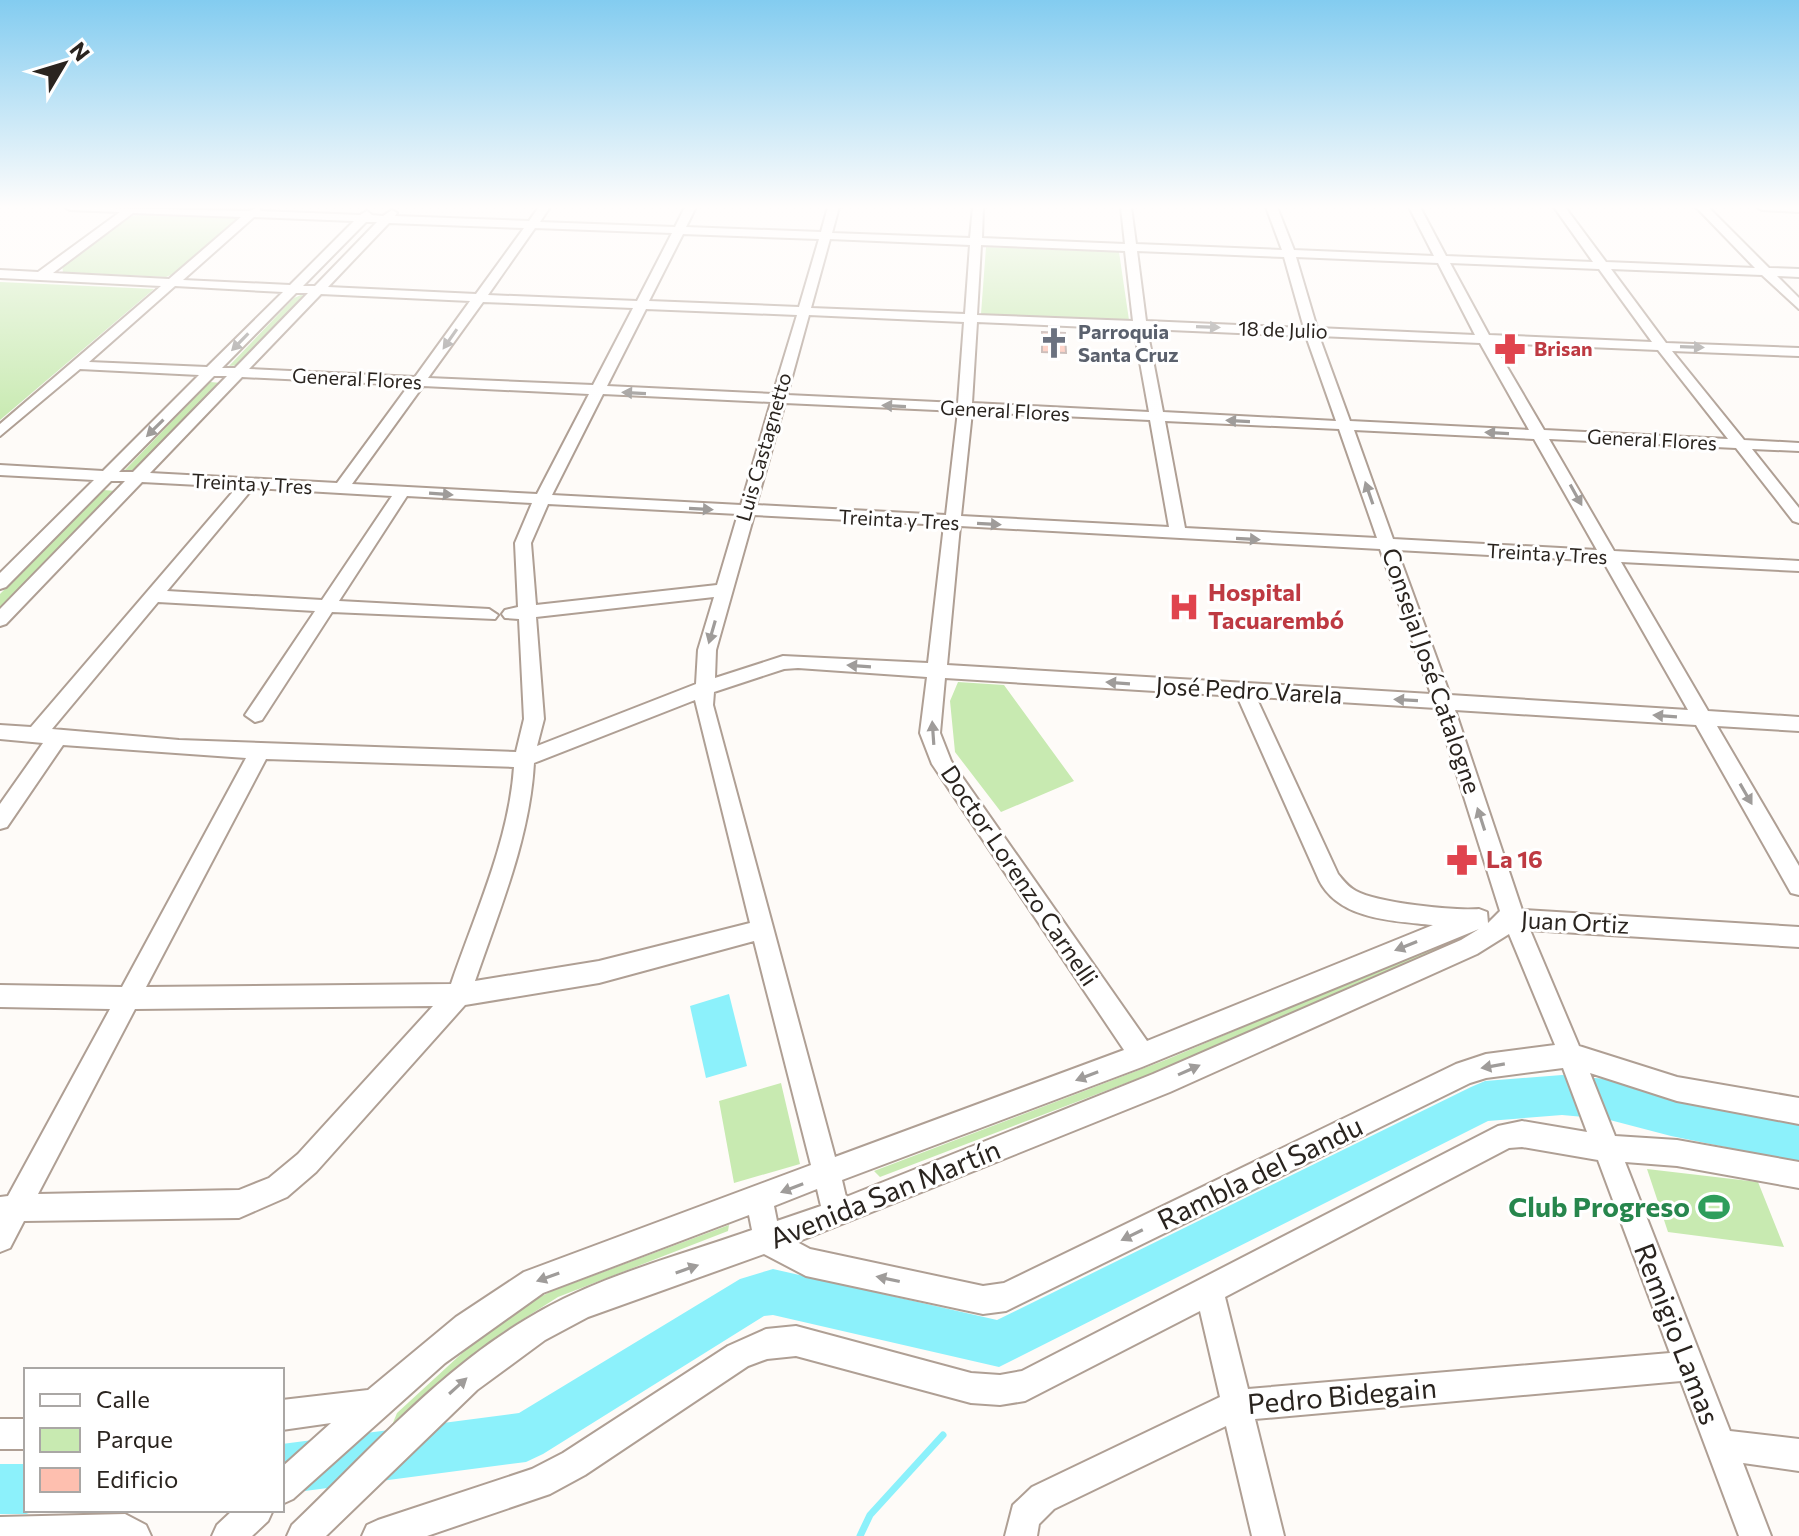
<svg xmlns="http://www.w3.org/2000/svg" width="1799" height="1536" font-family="Commissioner,sans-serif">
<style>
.green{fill:#c8eab1}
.water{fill:#8cf1fb}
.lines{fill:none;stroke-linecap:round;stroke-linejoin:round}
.stream{stroke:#8cf1fb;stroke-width:7}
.river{fill:#8cf1fb;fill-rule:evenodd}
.building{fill:#febfaf;stroke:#b5a19c;stroke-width:2}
.minor-casing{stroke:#af9f94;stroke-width:4}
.minor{fill:#fff;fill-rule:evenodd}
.oneway{fill:#9f9c9a}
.labels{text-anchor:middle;stroke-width:6;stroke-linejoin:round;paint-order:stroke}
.far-street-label{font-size:20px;fill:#2a241f;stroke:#fff}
.far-worship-label{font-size:20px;font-weight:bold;fill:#5b616d;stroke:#fff;text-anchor:start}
.far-health-label{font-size:20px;font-weight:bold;fill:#be3a42;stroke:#fff;text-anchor:start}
.health-label{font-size:24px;font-weight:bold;fill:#be3a42;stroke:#fff;text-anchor:start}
.street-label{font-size:24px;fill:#2a241f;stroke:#fff}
.near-street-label{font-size:28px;fill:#2a241f;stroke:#fff}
.near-leisure-label{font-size:28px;font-weight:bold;fill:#27864d;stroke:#fff;text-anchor:end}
</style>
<rect width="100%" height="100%" fill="#fefbf8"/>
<path class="green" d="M144 213 238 217 240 221 180 271 166 277 63 272 62 265 128 217Z
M986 247 1119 252 1129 320 981 314Z
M0 282 154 289 0 420Z
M301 295 305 296 240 365 229 366 294 298Z
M210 382 222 383 137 471 125 470Z
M103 490 117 491 0 611V594Z
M958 682 1004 685 1074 781 1001 812 955 752 950 701Z
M1448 940 1451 944 1171 1066 880 1177 874 1171 1168 1059Z
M781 1083 800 1164 734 1183 719 1101Z
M1647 1169 1758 1182 1784 1247 1668 1232Z
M729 1225 728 1231 558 1297 503 1332 390 1430 397 1413 484 1333 520 1307 552 1291Z"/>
<path class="water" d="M729 994 747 1066 706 1078 690 1006Z"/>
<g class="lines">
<path class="stream" d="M860 1536 870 1515 943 1435"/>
<path class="river" d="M1562 1075 1606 1079 1671 1096 1799 1120V1162L1671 1136 1606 1119 1562 1115 1488 1121 999 1367 773 1315 764 1316 543 1454 526 1462 282 1494V1444L519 1413 740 1279 773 1269 997 1320 1471 1087 1485 1081Z
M0 1464H26V1510H37L26 1514H0Z"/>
</g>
<path class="building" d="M1042 332 1065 333 1066 353 1042 352Z"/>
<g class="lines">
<defs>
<path id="minor" d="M65 207 249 211 259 207 261 211 360 215 367 211 372 215 383 216 392 210 397 213 395 216 529 221 539 207H550L540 222 675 227 685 207H696L686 227 821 232 828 207H839L832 233 970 238 973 207H983L982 238 1125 244 1121 207H1131L1136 244 1282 250 1266 207H1277L1294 250 1434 256 1409 207H1420L1446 256 1593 262 1554 207H1565L1606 262 1755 268 1696 207H1708L1769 268 1799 269V277L1777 276 1799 298V309L1762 275 1611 269 1666 343 1799 348V356L1672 351 1744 440 1799 443V451L1752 449 1799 508V523L1793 521 1736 448 1549 439 1614 551 1799 561V571L1621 562 1708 711 1799 717V731L1717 726 1799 866V895L1791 893 1696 725 1455 710 1522 910 1799 927V947L1530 930 1579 1046 1677 1077 1799 1098V1124L1677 1101 1590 1073 1615 1136 1677 1140 1799 1162V1188L1677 1166 1625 1162 1730 1431 1799 1439V1471L1743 1463 1771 1536H1739L1681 1381 1255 1419 1284 1536H1252L1226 1426 1054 1509 1039 1524 1037 1536H1005L1013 1505 1032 1487 1220 1397 1200 1311 1025 1401 1000 1405 971 1403 796 1356 767 1359 748 1366 585 1475 550 1494 427 1536H362L367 1525 378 1520 532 1469 563 1453 728 1346 766 1329 796 1326 971 1373 1000 1375 1022 1371 1498 1126 1522 1121 1587 1132 1563 1068 1486 1078 1470 1083 1006 1311 983 1314 806 1276 764 1254 588 1317 545 1340 477 1390 326 1536H287L292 1525C366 1454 437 1373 525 1320 594 1277 676 1257 752 1230L749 1215 543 1293 445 1363 293 1499 282 1504V1467L331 1423 282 1430V1400L368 1390 456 1317 524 1272 811 1165 754 941 599 983 465 1005 316 1172 287 1197 239 1218 24 1221 10 1248 0 1252V1197L8 1196 110 1009 0 1007V985L122 987 246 758 63 745 7 827 0 829V804L43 743 0 739V725L31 727 237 487 142 482 6 624 0 626V609L125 481H111L6 587 0 589V573L94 480 0 475V465L103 471 199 375 80 369 0 436V424L161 286 0 278V270L38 272 120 212 70 210ZM133 213 241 217 169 279 53 273ZM254 217 354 221 290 285 183 280ZM366 222H377L315 286H303ZM389 223 524 228 476 294 328 287ZM535 228 672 233 637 301 488 295ZM683 234 819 239 799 307 649 301ZM830 239 970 245 965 314 811 308ZM981 245 1125 251 1133 321 977 315ZM1137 251 1284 257 1304 328 1146 321ZM1296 257 1438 263 1475 335 1317 328ZM1450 263 1599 269 1652 342 1489 335ZM175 286 283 292 207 367 89 362ZM296 293H308L235 368H222ZM321 294 470 301 415 377 249 369ZM483 302 633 308 593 385 428 378ZM646 309 797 315 773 394 607 386ZM809 315 964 322 958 403 787 395ZM977 322 1134 329 1149 412 972 403ZM1147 329 1306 336 1336 421 1163 412ZM1319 336 1480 343 1529 430 1350 421ZM1493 343 1658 350 1728 439 1544 430ZM214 376H227L133 472H119ZM242 377 409 385 337 483 150 473ZM423 386 589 394 537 494 352 484ZM603 394 771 402 741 505 552 495ZM785 403 958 411 946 515 756 505ZM972 412 1150 420 1169 527 961 516ZM1165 421 1339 429 1377 538 1185 528ZM1354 430 1534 439 1597 550 1393 539ZM253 488 392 496 322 600 167 591ZM407 496 532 503 515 543 518 607 505 610 502 614 505 618 519 619 524 719 516 752 179 740 52 729 158 602 315 611 245 715 255 722 262 720 332 612 495 619 498 615 489 609 339 601ZM548 504 738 514 717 585 536 605 531 543ZM754 515 944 525 928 663 783 656 715 678 716 650ZM960 526 1380 549 1431 694 947 665ZM1397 550 1603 561 1688 710 1450 695ZM714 597 698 650 696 684 537 746 544 719 536 617ZM798 668 927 677 920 733 932 764 1124 1050 835 1157 713 705 714 692 784 669ZM945 678 1237 696 1319 880C1339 920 1394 921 1433 925L1147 1041 951 761 940 733ZM1256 697 1436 708 1500 911 1488 923 1487 912 1479 909C1454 911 1378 903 1356 891 1348 887 1343 880 1338 874ZM695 700 750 923 599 961 475 981C499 911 530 838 534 763ZM266 759 514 767C509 841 475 914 451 984L146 987ZM1479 929 1461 940 1153 1074 846 1197 842 1180 1142 1067ZM1509 934 1555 1045 1486 1054 1456 1064 1004 1283 983 1286 810 1249 797 1242 1170 1092 1477 954ZM433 1006 298 1154 269 1178 239 1190 38 1194 135 1009ZM1522 1147 1598 1160 1670 1353 1248 1389 1225 1297 1509 1148ZM817 1189 821 1206 777 1221 774 1206Z
M1757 207H1799V212L1762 210Z
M0 1419H26V1449H0Z
M233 1510H273L268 1521 252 1536H212L217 1525Z
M125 1514 146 1525 151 1536H0V1517Z"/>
</defs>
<use href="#minor" class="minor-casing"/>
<use href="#minor" class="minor"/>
</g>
<defs><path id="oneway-solid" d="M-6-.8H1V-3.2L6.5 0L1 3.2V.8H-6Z" transform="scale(2)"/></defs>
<g class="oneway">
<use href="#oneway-solid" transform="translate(1208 327) rotate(2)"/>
<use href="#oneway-solid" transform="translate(450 339) rotate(125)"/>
<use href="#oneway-solid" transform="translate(240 342) rotate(134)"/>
<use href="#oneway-solid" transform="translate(1692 347) rotate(2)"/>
<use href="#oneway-solid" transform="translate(634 393) rotate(-177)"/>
<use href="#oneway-solid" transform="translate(894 406) rotate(-177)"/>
<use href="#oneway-solid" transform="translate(1238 421) rotate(-177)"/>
<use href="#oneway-solid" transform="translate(155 428) rotate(135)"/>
<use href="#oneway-solid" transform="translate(1497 433) rotate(-177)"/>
<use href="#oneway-solid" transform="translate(1369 493) rotate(-109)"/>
<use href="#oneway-solid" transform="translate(441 494) rotate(4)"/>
<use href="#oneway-solid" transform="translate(1576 495) rotate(61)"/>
<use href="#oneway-solid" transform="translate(701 509) rotate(3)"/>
<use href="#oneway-solid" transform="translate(989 524) rotate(3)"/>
<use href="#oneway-solid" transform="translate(1248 539) rotate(3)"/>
<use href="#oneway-solid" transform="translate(712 632) rotate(106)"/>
<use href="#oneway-solid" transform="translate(859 666) rotate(-176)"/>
<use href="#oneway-solid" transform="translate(1118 683) rotate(-176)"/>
<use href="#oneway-solid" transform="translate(1406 700) rotate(-177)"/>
<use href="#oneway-solid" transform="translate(1665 716) rotate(-176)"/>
<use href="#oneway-solid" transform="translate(933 733) rotate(-94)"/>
<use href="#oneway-solid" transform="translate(1746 794) rotate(60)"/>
<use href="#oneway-solid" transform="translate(1481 819) rotate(-108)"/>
<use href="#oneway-solid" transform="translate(1406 946) rotate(158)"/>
<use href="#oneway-solid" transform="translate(1493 1066) rotate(170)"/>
<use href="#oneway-solid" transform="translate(1189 1070) rotate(-24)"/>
<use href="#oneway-solid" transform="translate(1087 1076) rotate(159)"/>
<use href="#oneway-solid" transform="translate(792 1188) rotate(159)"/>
<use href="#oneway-solid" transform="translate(1132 1235) rotate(154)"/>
<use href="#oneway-solid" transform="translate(687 1269) rotate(-19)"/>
<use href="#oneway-solid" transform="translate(548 1277) rotate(160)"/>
<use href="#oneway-solid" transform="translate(888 1279) rotate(-168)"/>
<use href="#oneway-solid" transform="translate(458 1386) rotate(-42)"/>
</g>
<linearGradient id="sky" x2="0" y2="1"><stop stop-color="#83ccf0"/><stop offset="0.49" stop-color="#fffdfc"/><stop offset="1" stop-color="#fffdfc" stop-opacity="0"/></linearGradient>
<rect width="1799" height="422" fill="url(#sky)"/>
<defs>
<symbol id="church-bare" viewBox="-9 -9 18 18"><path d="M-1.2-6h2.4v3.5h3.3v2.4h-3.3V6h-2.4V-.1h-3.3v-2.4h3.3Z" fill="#6b7280" stroke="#fff" stroke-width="2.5" paint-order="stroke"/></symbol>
<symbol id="pharmacy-bare" viewBox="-9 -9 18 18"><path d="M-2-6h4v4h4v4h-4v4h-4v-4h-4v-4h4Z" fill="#e0444e" stroke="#fff" stroke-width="2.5" paint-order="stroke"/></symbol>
<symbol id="hospital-bare" viewBox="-9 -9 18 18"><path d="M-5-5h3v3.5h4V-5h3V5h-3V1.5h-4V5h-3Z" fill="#e0444e" stroke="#fff" stroke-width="2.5" paint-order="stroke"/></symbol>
<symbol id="stadium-bare" viewBox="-9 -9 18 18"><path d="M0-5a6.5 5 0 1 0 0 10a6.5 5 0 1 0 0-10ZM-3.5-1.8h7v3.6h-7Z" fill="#2e9e5b" stroke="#fff" stroke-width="2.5" paint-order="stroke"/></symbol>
</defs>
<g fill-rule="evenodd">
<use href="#church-bare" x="1032" y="321" width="44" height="44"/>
<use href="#pharmacy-bare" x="1488" y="327" width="44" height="44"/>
<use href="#hospital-bare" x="1162" y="585" width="44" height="44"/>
<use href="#pharmacy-bare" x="1440" y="838" width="44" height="44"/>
<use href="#stadium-bare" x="1692" y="1185" width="44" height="44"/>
</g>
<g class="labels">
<g class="far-street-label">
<text transform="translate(1283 330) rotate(2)" y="7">18 de Julio</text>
<text transform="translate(357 379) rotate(3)" y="7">General Flores</text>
<text transform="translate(1005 411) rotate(3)" y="7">General Flores</text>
<text transform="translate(1652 440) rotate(3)" y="7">General Flores</text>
<text transform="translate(764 447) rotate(-74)" y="7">Luis Castagnetto</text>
<text transform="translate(252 484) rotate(3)" y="7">Treinta y Tres</text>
<text transform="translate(899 520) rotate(3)" y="7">Treinta y Tres</text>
<text transform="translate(1547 554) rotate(3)" y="7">Treinta y Tres</text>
</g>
<g class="far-worship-label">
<text x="1078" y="339">Parroquia<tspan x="1078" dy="23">Santa Cruz</tspan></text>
</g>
<g class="far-health-label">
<text x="1534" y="356">Brisan</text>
</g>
<g class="health-label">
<text x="1208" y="601">Hospital<tspan x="1208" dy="28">Tacuarembó</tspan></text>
<text x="1486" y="868">La 16</text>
</g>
<g class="street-label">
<text transform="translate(1431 671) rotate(71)" y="8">Consejal José Catalogne</text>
<text transform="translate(1249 691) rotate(3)" y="8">José Pedro Varela</text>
<text transform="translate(1019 876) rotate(56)" y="8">Doctor Lorenzo Carnelli</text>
<text transform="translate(1575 923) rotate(3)" y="8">Juan Ortiz</text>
</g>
<g class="near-street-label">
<text transform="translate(1260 1173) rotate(-26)" y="10">Rambla del Sandu</text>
<text transform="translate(885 1194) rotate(-22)" y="10">Avenida San Martín</text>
<text transform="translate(1677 1334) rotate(69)" y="10">Remigio Lamas</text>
<text transform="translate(1342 1396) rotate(-5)" y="10">Pedro Bidegain</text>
</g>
<g class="near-leisure-label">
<text x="1690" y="1217">Club Progreso</text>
</g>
</g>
<rect x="24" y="1368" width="260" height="144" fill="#ffffff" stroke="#aaa7a5" stroke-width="2"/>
<rect x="40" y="1394" width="40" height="12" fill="#ffffff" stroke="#aaa7a5" stroke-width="2"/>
<text x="96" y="1408" font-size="24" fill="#2a241f">Calle</text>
<rect x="40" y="1428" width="40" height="24" fill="#c8eab1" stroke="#aaa7a5" stroke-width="2"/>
<text x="96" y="1448" font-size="24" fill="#2a241f">Parque</text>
<rect x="40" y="1468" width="40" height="24" fill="#febfaf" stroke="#aaa7a5" stroke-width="2"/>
<text x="96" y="1488" font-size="24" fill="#2a241f">Edificio</text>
<g transform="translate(64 64) rotate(52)" stroke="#ffffff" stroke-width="6" paint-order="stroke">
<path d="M0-6L14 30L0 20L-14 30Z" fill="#2a241f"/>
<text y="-12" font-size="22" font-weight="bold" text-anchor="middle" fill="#2a241f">N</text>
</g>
</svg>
